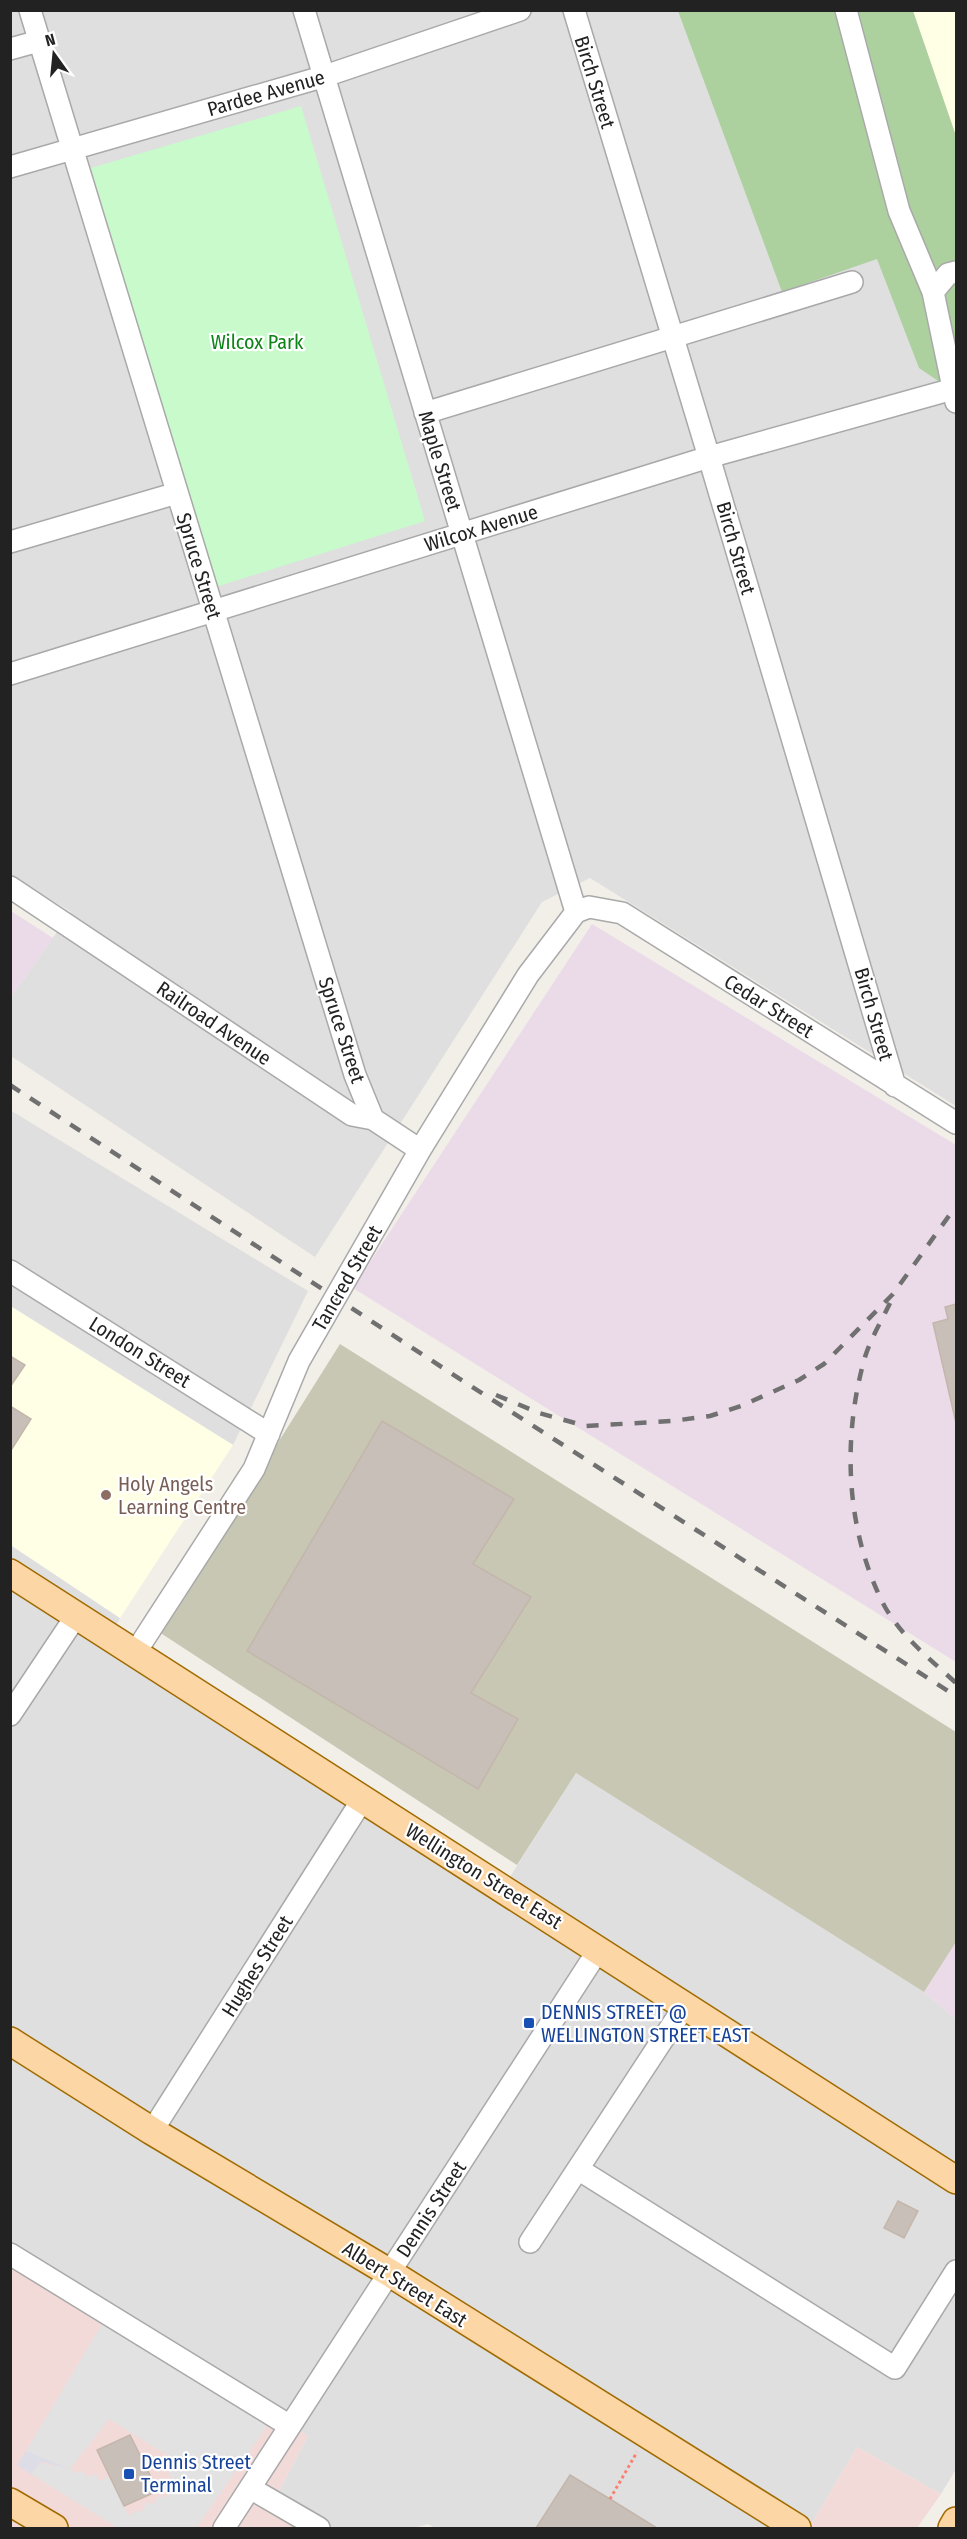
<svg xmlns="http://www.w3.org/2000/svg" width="967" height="2539" font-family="'Fira Sans Condensed',sans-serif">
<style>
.residential{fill:#e0dfdf}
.commercial{fill:#f2dad9}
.industrial{fill:#ebdbe8}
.education{fill:#ffffe5}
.construction{fill:#c7c7b4}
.forest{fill:#add19e}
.park{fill:#c8facc}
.parking{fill:#e2e2e2;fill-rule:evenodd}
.plaza{fill:#dddde8}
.building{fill:#c7bfb8;stroke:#c4b6ab;stroke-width:1.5}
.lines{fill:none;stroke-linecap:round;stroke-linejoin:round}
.minor-casing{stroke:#a9a9a9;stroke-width:24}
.major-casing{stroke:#a06b00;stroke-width:30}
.path{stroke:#fa8072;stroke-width:3;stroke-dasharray:3 3;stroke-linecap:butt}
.minor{stroke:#fff;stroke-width:21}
.major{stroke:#fcd6a4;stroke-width:27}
.rail{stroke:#707070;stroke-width:4.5;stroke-dasharray:12 12;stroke-linecap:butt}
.education-dot{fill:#8d6e63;stroke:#fff;stroke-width:2}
.transit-dot{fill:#1a4fb4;stroke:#fff;stroke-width:2}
.labels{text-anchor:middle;stroke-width:4.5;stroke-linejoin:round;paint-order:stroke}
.street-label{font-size:20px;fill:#222;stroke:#fff}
.park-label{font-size:20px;fill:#0c8416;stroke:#fff}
.education-label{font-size:20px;fill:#785e54;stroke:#fff;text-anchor:start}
.transit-label{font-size:20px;fill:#164399;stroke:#fff;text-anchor:start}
</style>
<rect width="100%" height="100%" fill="#f2efe9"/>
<path class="residential" d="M11 11H956V1106L590 878 542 902 315 1257 11 1056V997L71 912 11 875Z
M10 1110 308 1291 233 1445 11 1306Z
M10 1545 120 1618 107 1644 496 1899 576 1773 924 1992 956 2019V2469L941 2494 857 2447 809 2528H435L428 2524 414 2528H319L272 2504 308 2436 11 2249Z"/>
<path class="commercial" d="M10 2249 308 2436 272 2504 319 2528H11Z
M857 2447 941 2494 917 2528H809Z"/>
<path class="industrial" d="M11 911 53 938 11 997Z
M592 924 956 1145V1662L353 1288Z
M956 1942V2019L924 1992Z"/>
<path class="education" d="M913 11H956V136Z
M10 1306 233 1445 120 1618 11 1545Z"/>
<path class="construction" d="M340 1344 956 1732V1942L924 1992 576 1773 517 1865 159 1632Z"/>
<path class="forest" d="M678 11H913L956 136V393L919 368 877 259 782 292Z"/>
<path class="park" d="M301 106 425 521 216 587 91 168Z"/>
<path class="parking" d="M108 2314 274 2416 196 2528H118L31 2474 39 2463 65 2467 26 2451ZM109 2419 172 2458 167 2467 172 2480 182 2487 179 2493 171 2491 166 2498 159 2496 154 2504 147 2502 142 2512 137 2510 129 2516 109 2477 99 2481 96 2474 87 2477 83 2471 75 2473 70 2469Z"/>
<path class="plaza" d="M26 2451 70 2469 43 2462 39 2463 31 2474 17 2465Z"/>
<path class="building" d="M956 1304V1423L933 1323 948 1319 945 1307Z
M10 1356 25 1365 10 1387Z
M10 1406 31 1419 10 1452Z
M382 1421 514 1499 473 1564 531 1597 471 1693 518 1719 478 1789 247 1651Z
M898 2201 918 2211 904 2238 884 2228Z
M130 2435 158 2491 124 2506 97 2450Z
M570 2475 610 2499 657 2528H536Z"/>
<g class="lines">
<defs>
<path id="minor" d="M30 10 355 1075 373 1119
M304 10 576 912
M574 10 709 457 895 1086
M846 10 899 211 933 292 956 402
M10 49 39 41
M10 167 322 77 520 10
M933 292 948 274 956 272
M425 413 852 282
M10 542 177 493
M10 674 709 457 953 389
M10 887 352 1115 373 1119 420 1150
M10 1271 269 1434
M135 1653 254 1469 299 1361 420 1150 528 975 576 912 589 907 622 913 956 1123
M10 1715 76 1616
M152 2131 362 1800
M578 2169 895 2368 956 2271
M530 2242 684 2007
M10 2254 290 2426
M250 2488 319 2528
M224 2528 599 1949"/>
<path id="major" d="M10 1573 956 2180
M10 2041 152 2131 390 2273 797 2528
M10 2502 54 2528
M952 2528 956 2521"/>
</defs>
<use href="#minor" class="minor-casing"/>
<use href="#major" class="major-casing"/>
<path class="path" d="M610 2499 637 2452"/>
<use href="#minor" class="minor"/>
<use href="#major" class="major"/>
<path class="rail" d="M10 1085 463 1381 956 1696
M890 1303C882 1320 871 1338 865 1357 842 1437 845 1531 885 1607 902 1637 931 1660 956 1683
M496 1395 539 1413 586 1426 672 1421 710 1416 741 1406 799 1380 824 1364 893 1294 956 1206"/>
</g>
<circle class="education-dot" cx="106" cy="1495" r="6"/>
<g class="transit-dot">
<rect x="523" y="2017" width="12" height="12" rx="3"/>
<rect x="123" y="2468" width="12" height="12" rx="3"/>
</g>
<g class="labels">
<g class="street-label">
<text transform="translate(595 82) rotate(73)" y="7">Birch Street</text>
<text transform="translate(266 93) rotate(-16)" y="7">Pardee Avenue</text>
<text transform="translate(440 461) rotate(73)" y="7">Maple Street</text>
<text transform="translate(481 528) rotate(-17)" y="7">Wilcox Avenue</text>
<text transform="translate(736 548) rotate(74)" y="7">Birch Street</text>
<text transform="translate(199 566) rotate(73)" y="7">Spruce Street</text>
<text transform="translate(769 1006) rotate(32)" y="7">Cedar Street</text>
<text transform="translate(874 1014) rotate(74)" y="7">Birch Street</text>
<text transform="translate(214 1023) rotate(34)" y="7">Railroad Avenue</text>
<text transform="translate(342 1030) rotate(72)" y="7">Spruce Street</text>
<text transform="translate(347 1278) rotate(-60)" y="7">Tancred Street</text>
<text transform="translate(140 1352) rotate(32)" y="7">London Street</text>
<text transform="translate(484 1876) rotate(32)" y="7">Wellington Street East</text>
<text transform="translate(257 1966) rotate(-58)" y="7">Hughes Street</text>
<text transform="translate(431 2209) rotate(-57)" y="7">Dennis Street</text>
<text transform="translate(405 2284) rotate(32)" y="7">Albert Street East</text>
</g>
<g class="park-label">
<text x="257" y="349">Wilcox Park</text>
</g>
<g class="education-label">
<text x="118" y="1491">Holy Angels<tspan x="118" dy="23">Learning Centre</tspan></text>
</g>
<g class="transit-label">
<text x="541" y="2019">DENNIS STREET @<tspan x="541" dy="23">WELLINGTON STREET EAST</tspan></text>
<text x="141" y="2469">Dennis Street<tspan x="141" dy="23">Terminal</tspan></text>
</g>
</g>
<rect width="967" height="2539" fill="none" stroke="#222222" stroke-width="24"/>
<g transform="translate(54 54) rotate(345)" stroke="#ffffff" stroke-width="4.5" paint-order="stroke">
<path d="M0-4.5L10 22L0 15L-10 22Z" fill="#222222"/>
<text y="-9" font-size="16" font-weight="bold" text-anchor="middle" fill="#222222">N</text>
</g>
</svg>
